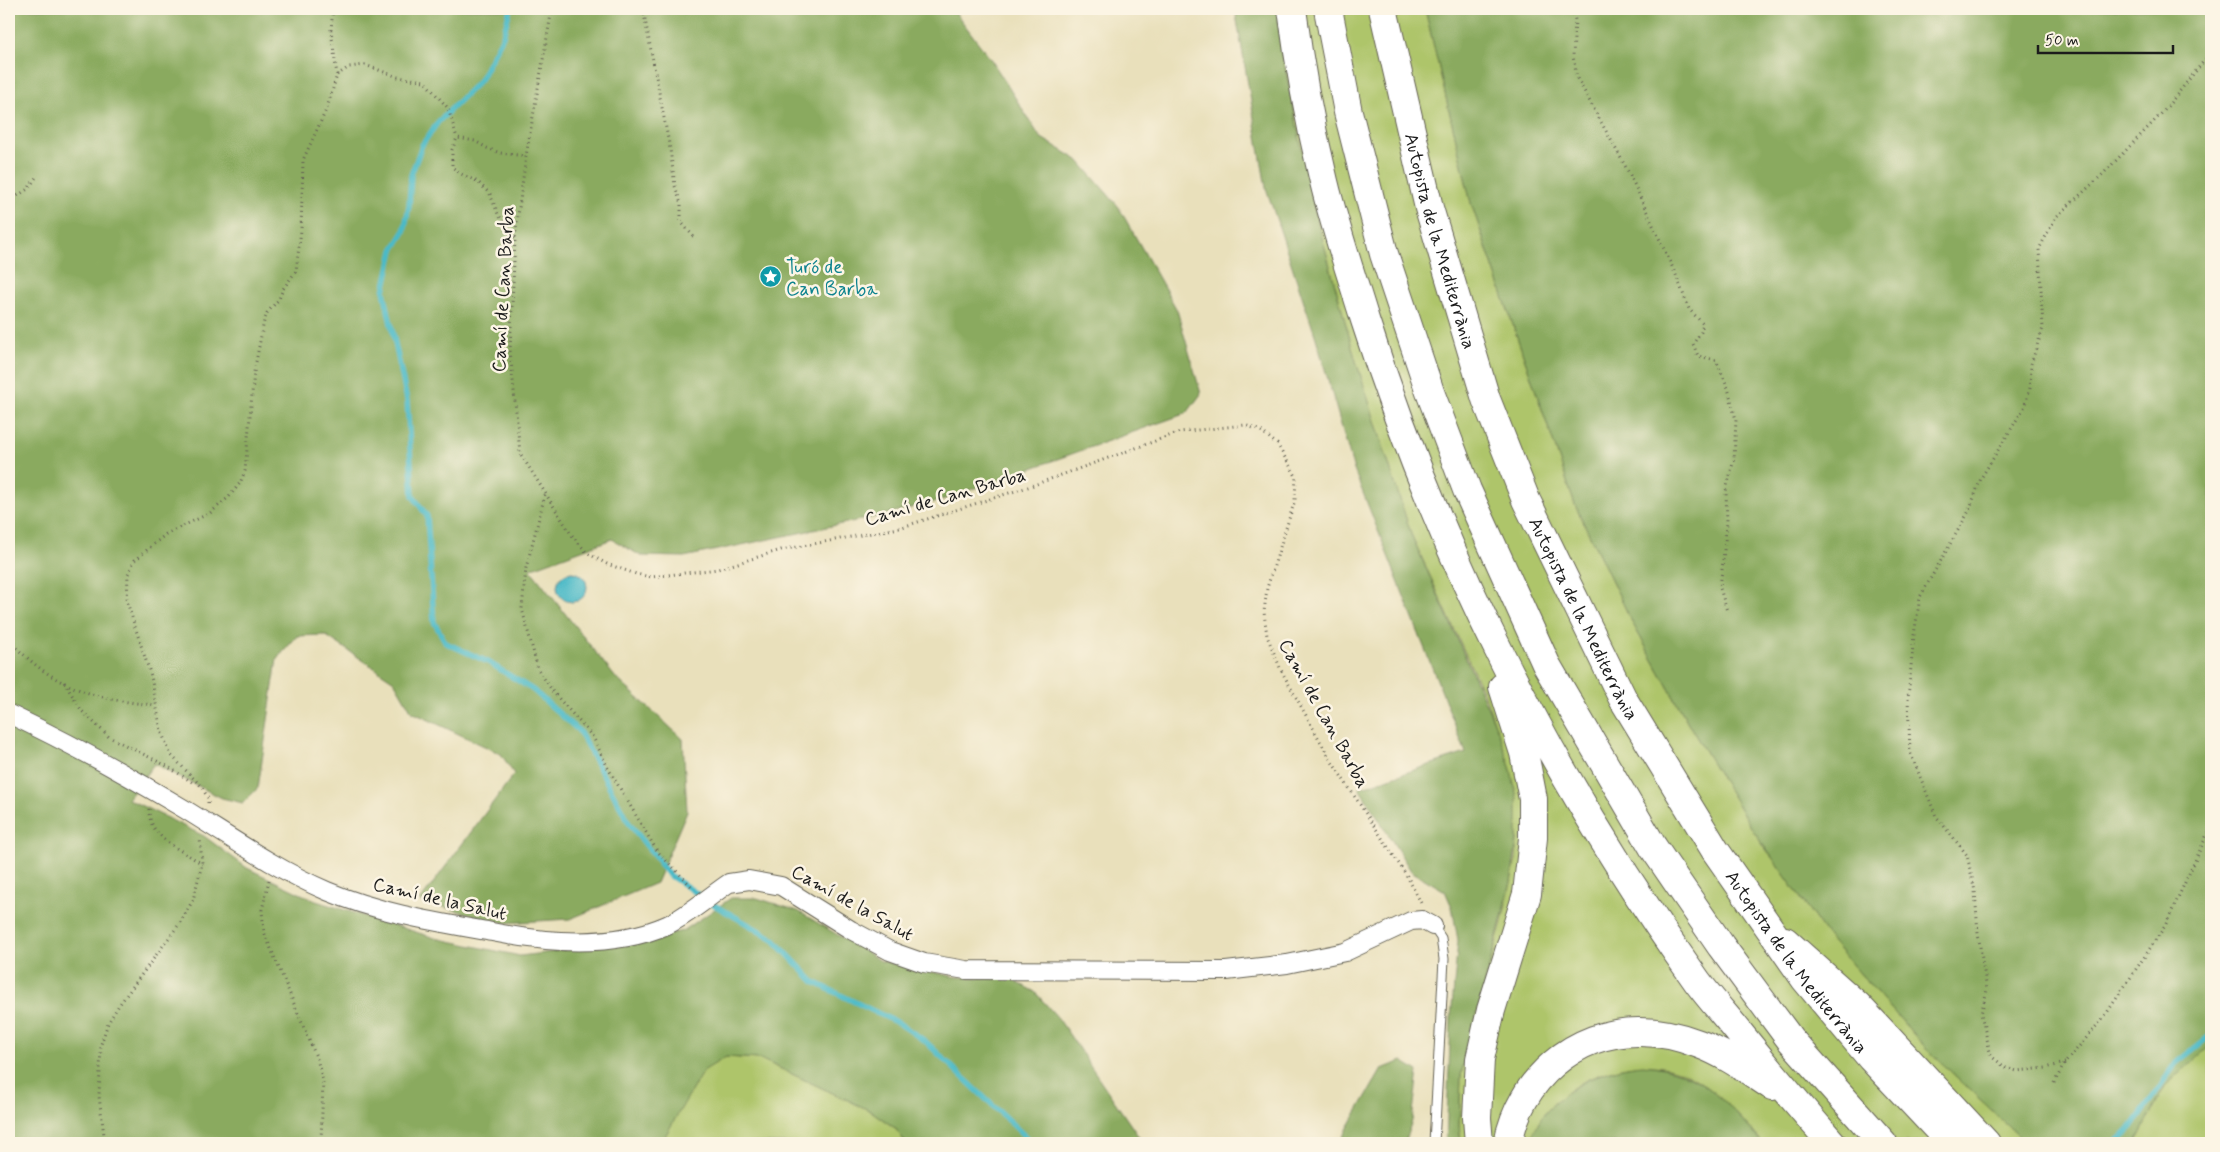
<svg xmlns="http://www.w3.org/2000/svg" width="2220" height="1152" font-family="Mynerve,sans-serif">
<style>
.green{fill:#aec56a;stroke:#657043}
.forest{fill:#8aaa5e;stroke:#53633d}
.water{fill:#4cbac7;stroke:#346b72}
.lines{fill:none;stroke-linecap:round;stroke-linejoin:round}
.stream{stroke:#4cbac7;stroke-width:5.5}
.service-casing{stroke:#646154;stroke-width:11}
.minor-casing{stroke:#646154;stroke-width:20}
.trunk-casing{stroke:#646154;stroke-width:30}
.motorway-casing{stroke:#646154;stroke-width:30}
.path{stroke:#646154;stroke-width:3;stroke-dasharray:1 4;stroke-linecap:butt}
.service{stroke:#fff;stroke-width:9}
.minor{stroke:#fff;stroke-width:18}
.trunk{stroke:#fff;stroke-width:28}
.motorway{stroke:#fff;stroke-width:28}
.labels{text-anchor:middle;stroke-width:5;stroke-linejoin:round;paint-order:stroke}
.street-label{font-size:19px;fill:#1c1c1c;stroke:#fcf5e5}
.culture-label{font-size:19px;fill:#0d838f;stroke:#fcf5e5;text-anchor:start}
</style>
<rect width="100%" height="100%" fill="#fcf5e5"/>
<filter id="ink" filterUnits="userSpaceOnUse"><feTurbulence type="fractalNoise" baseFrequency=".02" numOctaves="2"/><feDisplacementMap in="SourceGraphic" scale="10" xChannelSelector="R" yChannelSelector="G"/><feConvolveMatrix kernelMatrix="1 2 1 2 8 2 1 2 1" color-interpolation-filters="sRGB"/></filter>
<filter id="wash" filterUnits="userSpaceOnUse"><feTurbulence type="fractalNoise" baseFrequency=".0096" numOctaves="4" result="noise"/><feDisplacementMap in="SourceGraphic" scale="20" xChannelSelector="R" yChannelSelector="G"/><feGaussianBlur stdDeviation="1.12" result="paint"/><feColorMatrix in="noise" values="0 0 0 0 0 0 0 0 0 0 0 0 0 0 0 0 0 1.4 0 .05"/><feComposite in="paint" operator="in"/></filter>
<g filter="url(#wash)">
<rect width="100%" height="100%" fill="#e9e0bb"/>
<path class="green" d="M1277 9H1425L1471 203 1575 505 1633 624 1691 728 1754 832 1829 938 1924 1046 2026 1143H1763C1743 1121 1723 1096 1697 1080 1642 1044 1548 1080 1530 1143H1461L1459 1125 1461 1075 1470 1035 1502 922 1516 859 1517 839 1511 770 1486 699 1411 534 1355 358 1314 208 1281 48Z
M2211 1022V1143H2135L2165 1086Z
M725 1057 760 1059 871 1111 895 1128 906 1143H661L703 1070Z"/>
<path class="forest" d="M9 9H949L955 12 992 61 1040 137 1078 160 1118 206 1177 310 1201 394 1187 413 942 500 875 517 684 557 641 556 612 539 530 569 615 677 683 739 687 811 656 883 570 919 504 923 420 901 514 774 501 754 412 712 394 681 325 635 297 636 277 659 258 788 243 803 222 798 154 764 128 799 204 836 247 868 316 901 435 938 520 956 624 943 683 931 731 898H757L798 911 881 961 956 977 1009 978 1035 992 1058 1018 1143 1143H906L895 1128 871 1111 760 1059 726 1057 703 1071 661 1143H9Z
M1235 9H1277L1281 48 1314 208 1355 358 1411 534 1498 731 1511 770 1517 798V839L1511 882 1461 1075 1459 1125 1461 1143H1446L1451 1018 1458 940 1452 907 1445 891 1411 871 1359 788 1466 753 1354 470 1316 338 1266 188Z
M1425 9H2211V1045L2165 1086 2135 1143H2026L1924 1046 1829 938 1754 832 1691 728 1633 624 1575 505 1471 203Z
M1402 1061 1418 1071 1412 1121 1404 1143H1339L1382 1069Z
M1643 1065C1704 1070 1725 1102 1763 1143H1530C1543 1096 1597 1068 1643 1065Z"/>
<path class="water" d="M557 587a15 15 0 1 1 30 0a15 15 0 1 1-30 0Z"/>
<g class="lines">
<path class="stream" d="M510 9 503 36 480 80 438 122 422 145 411 175 409 206 404 232 393 250 384 291 407 400 413 496 427 516 434 622 446 643 488 662 533 690 579 731 629 823 669 875 716 906 772 938 814 982 900 1024 925 1041 1032 1143
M2116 1143 2132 1127 2176 1063 2211 1035"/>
</g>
</g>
<g filter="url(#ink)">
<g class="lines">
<defs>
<path id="service" d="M1433 926 1441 938 1444 959 1434 1143"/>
<path id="minor" d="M9 714C70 743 129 776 186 810 233 839 276 869 327 891 379 913 436 922 492 932 547 943 615 948 667 925 687 916 711 895 729 883L749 880 781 886 851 930 890 951 924 963 966 970 1226 971 1287 964 1345 952 1411 921 1422 920 1433 926"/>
<path id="trunk" d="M1292 9C1299 64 1309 119 1322 173 1333 222 1350 271 1365 320 1440 556 1553 780 1697 981 1711 1000 1727 1017 1741 1035 1771 1072 1801 1108 1832 1143
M1785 941 1858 1006 1986 1143
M1479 1143 1477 1118 1480 1059 1491 1010 1527 894 1533 838V799L1524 753 1503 687
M1508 1143C1520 1080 1574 1031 1640 1032 1659 1032 1681 1037 1699 1044 1726 1054 1749 1071 1772 1086"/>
<g id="motorway">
<path d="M1328 9 1348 112 1384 254 1430 392 1467 490 1546 664 1653 847 1721 946 1790 1039 1883 1143"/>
<path id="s1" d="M1383 9 1429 208 1486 399 1526 500 1623 699 1715 850 1805 979 1871 1058 1951 1143"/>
</g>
</defs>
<use href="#service" class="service-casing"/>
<use href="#minor" class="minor-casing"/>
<use href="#trunk" class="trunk-casing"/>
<use href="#motorway" class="motorway-casing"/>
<path class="path" d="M552 9 526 156 515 238 510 350 520 453 571 534 587 553 607 564 636 574 651 577 718 569 781 550 899 528 1031 486 1180 432 1245 425 1261 431 1277 444 1296 476 1295 500 1267 588 1264 612 1267 636 1281 670 1330 759 1407 876 1421 903
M643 9 670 149 675 186 681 204V222L694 237
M1573 9 1575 20 1573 56 1577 78 1629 173 1676 275 1689 309 1703 324 1701 332 1693 344 1698 356 1716 360 1728 388 1736 420 1734 459 1726 491 1727 523 1720 588 1727 611
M337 75 349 67 365 65 398 77 424 81 448 108 457 138
M9 141C14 155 14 167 9 182
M9 201 28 189 37 176
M515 238 498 214 490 194 478 182 461 174 452 167V150L457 138 475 141 487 148 500 153 526 156
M545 495 526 568 522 609 538 669 553 692 593 737 608 768 657 851 693 888
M9 641C21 652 33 664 47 673 80 695 117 702 156 705
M64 682 82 711 109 737 167 766 195 784
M208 803V798L201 786 171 755 161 731 151 676 127 602 128 574 135 560 166 534 210 513 229 497 240 483 245 471 254 372 264 321 267 313 279 299 283 289 296 271 301 230 303 160 327 108 337 75 331 30 333 9
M149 809C148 838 181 849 202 864
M269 880 262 910 264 932 317 1059 323 1081 321 1143
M2065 1063 2046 1068 2017 1071 2006 1068 1991 1056 1981 1014 1987 990 1978 934 1975 891 1967 855 1936 816 1910 752 1908 698 1914 635 1920 597 1969 511 1981 478 2024 408 2030 388 2031 364 2043 328 2039 249 2056 217 2101 176 2163 112 2211 52
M2054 1083 2065 1063 2104 1017 2165 926 2206 837 2211 830
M105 1143 99 1096 101 1044 108 1023 119 1005 180 923 193 900 202 864 200 838"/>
<use href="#service" class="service"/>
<use href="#minor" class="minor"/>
<use href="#trunk" class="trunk"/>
<use href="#motorway" class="motorway"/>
</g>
</g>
<defs>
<symbol id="sight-disc" viewBox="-11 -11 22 22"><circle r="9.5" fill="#0f9aa8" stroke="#fcf5e5"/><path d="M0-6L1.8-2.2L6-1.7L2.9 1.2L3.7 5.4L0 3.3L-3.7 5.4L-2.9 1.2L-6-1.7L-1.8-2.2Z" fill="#fff"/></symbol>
</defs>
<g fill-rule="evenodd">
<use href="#sight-disc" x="758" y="264" width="25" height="25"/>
</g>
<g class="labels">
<g class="street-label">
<text dy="7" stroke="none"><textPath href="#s1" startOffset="239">Autopista de la Mediterrània</textPath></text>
<text transform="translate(502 289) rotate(-87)" y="7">Camí de Can Barba</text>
<text transform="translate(945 496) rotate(-16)" y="7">Camí de Can Barba</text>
<text dy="7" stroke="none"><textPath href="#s1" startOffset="644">Autopista de la Mediterrània</textPath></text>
<text transform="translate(1325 713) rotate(61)" y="7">Camí de Can Barba</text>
<text transform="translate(440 898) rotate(13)" y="7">Camí de la Salut</text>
<text transform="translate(853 902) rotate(29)" y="7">Camí de la Salut</text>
<text dy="7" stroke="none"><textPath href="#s1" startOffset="1049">Autopista de la Mediterrània</textPath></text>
</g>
<g class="culture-label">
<text x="786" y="273">Turó de<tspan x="786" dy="22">Can Barba</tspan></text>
</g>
</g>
<rect width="2220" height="1152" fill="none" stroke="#fcf5e5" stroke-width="30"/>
<path d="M2038 45v8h135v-8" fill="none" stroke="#1c1c1c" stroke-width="2.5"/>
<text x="2045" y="45" font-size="15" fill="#1c1c1c" stroke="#fcf5e5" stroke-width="4" paint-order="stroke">50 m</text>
</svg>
